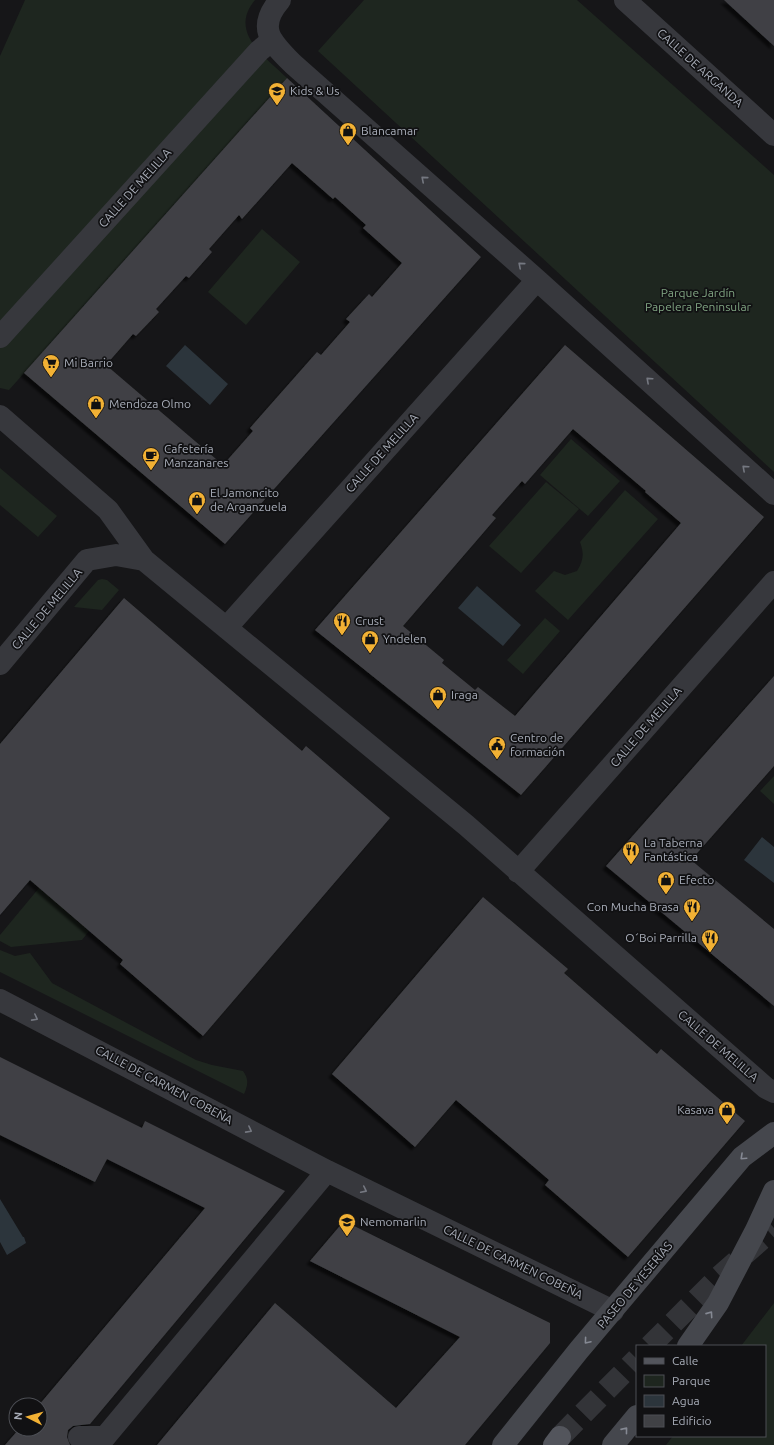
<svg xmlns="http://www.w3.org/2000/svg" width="774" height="1445" font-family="Ubuntu,sans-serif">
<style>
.green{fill:#1e261f}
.water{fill:#2c353c}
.building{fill:#404145;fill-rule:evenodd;filter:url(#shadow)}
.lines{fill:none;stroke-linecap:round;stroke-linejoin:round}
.primary-tunnel{stroke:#333438;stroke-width:22;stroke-dasharray:22 11;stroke-linecap:butt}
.street{stroke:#37383d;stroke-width:22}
.secondary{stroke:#45474d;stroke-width:22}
.primary{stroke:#53555c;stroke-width:22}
.oneway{stroke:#757881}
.oneway2{stroke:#858993}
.labels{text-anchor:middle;stroke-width:3.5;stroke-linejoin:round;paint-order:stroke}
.street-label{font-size:12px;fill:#a8adb8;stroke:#111113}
.poi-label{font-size:12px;fill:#a8adb8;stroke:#111113;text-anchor:start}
.park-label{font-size:12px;fill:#7fa381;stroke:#111113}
</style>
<defs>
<filter id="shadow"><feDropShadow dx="-3.5" dy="3.5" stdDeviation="1" flood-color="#0009"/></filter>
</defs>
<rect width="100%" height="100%" fill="#161618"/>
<path class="green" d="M25 0H255C228 32 265 57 287 78L9 390 0 388V56Z
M364 0H577L774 175V472L318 51Z
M262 229 300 262 246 325 208 292Z
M571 439 620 481 588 516 540 475Z
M0 468 57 516 38 537 0 505Z
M546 482 579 509 521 573 489 546Z
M625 490 658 519 568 620 535 591 554 571 565 575 577 571C584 560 584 553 580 542Z
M102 579 107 580 119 590 102 610 74 607 98 580Z
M545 618 560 631 523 674 507 660Z
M774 776V804L760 791Z
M39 888 89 931 82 940 11 947 0 941V935Z
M0 950 15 956 30 953 52 983 196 1060 212 1065 243 1071C249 1079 248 1085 244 1094L0 972Z
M774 1303V1445H666L673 1436H765V1346H741Z"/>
<path class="water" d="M185 345 228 384 210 405 166 366Z
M477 586 521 625 503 646 458 608Z
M762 837 774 847V883L744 860Z
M0 1199 23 1237H24L26 1243 7 1255 0 1242Z"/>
<path class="building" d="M724 0H774V46Z
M287 78 481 257 225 544 24 373ZM292 163 333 199 335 197 366 225 363 228 402 263 372 297 369 294 346 319 350 322 321 355 317 352 250 428 253 431 223 465 106 365 133 334 136 336 159 312 156 309 186 276 189 278 212 252 209 249 239 215 242 219Z
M565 345 764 517 521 795 315 630ZM573 429 646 491 645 492 681 523 515 716 478 687 475 690 442 663 444 660 403 626 496 518 492 515 522 481 525 484Z
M124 598 302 751 306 746 390 818 203 1036 120 964 123 960 30 880 0 915V744Z
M774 676V766L691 860 774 929V1006L606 866Z
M483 897 568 969 564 973 657 1054 661 1049 745 1121 628 1257 545 1185 549 1180 456 1100 415 1147 332 1074Z
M0 1057 142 1128 145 1121 285 1191 90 1424 73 1426 68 1430 67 1437 70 1445H5L19 1429H40L39 1405 205 1208 107 1159 95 1182 0 1135Z
M344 1221 550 1323V1343L465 1445H157L275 1303 396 1408 460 1337 310 1261Z"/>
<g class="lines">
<path class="primary-tunnel" d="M650 1346 719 1277 774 1228
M560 1437 637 1359"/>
<path class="street" d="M280 0C256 28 271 42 293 64L537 280 774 494
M625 0 774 135
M0 337 259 51 271 41
M0 416 108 510 144 560
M227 627 537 280
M0 664 87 560 116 555 144 560 466 825 766 1088 774 1092
M518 872 774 582
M0 1000 327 1171 613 1311
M79 1437H105L327 1171"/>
<path class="secondary" d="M688 1346 718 1303 756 1230 774 1191
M503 1445 579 1350 742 1157 774 1133
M613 1445 637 1416"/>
<path class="primary" d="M554 1445 560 1437"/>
</g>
<defs><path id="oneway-chevron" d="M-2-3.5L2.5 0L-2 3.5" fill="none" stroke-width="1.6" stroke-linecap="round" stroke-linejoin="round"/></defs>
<g class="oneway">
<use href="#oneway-chevron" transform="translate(424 179) rotate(-139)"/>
<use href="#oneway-chevron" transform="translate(521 265) rotate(-139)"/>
<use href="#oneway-chevron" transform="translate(649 380) rotate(-138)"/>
<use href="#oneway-chevron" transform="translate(745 468) rotate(-138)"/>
<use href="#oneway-chevron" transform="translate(35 1018) rotate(28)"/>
<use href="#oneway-chevron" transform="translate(249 1130) rotate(28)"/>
<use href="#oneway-chevron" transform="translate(364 1190) rotate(26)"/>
</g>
<g class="oneway2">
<use href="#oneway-chevron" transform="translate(743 1157) rotate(137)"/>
<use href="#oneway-chevron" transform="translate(710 1314) rotate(-55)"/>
<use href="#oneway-chevron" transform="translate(587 1341) rotate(130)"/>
<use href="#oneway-chevron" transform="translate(625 1430) rotate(-51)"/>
</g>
<defs>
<symbol id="school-pin" viewBox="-11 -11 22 30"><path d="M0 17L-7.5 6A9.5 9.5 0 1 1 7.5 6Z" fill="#f2b134" stroke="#111113"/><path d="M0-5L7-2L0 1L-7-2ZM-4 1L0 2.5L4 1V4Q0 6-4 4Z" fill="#111"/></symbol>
<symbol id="shop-pin" viewBox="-11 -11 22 30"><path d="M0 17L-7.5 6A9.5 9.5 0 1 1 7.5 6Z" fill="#f2b134" stroke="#111113"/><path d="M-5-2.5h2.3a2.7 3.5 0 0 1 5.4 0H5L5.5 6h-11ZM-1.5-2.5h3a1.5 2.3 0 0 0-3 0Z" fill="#111"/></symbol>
<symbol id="supermarket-pin" viewBox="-11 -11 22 30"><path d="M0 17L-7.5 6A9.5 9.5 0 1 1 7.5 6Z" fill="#f2b134" stroke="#111113"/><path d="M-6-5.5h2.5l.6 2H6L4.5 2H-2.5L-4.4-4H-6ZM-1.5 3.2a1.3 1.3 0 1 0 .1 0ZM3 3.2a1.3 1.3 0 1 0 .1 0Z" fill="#111"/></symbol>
<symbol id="cafe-pin" viewBox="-11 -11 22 30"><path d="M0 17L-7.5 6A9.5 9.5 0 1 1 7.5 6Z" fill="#f2b134" stroke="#111113"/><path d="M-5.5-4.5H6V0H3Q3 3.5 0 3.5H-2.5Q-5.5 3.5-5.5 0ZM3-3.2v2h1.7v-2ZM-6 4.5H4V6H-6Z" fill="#111"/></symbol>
<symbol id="restaurant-pin" viewBox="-11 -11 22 30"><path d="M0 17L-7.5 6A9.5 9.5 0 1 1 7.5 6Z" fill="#f2b134" stroke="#111113"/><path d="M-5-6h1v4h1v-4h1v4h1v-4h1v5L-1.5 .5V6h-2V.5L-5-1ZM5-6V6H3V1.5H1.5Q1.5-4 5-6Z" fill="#111"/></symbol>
<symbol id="civic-pin" viewBox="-11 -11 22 30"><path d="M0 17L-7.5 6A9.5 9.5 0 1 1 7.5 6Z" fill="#f2b134" stroke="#111113"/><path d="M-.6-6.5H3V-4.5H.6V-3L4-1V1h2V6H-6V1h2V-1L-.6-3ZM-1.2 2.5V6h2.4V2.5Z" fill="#111"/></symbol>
</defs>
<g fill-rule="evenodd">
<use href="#school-pin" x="267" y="81" width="20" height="27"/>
<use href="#shop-pin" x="338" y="121" width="20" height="27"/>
<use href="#supermarket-pin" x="41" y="353" width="20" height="27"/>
<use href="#shop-pin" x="86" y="394" width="20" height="27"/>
<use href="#cafe-pin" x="141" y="446" width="20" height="27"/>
<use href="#shop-pin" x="187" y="490" width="20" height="27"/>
<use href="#restaurant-pin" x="332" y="611" width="20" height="27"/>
<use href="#shop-pin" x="360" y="629" width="20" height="27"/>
<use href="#shop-pin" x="428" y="685" width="20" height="27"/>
<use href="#civic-pin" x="487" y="735" width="20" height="27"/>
<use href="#restaurant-pin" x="621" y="840" width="20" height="27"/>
<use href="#shop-pin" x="656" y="870" width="20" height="27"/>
<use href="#restaurant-pin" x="682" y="897" width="20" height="27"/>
<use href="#restaurant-pin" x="700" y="928" width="20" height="27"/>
<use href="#shop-pin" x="717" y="1100" width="20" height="27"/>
<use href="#school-pin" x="337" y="1212" width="20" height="27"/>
</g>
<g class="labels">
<g class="street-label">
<text transform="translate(700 68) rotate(42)" y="4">CALLE DE ARGANDA</text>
<text transform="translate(135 188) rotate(-48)" y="4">CALLE DE MELILLA</text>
<text transform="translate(382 453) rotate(-48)" y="4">CALLE DE MELILLA</text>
<text transform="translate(47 609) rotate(-50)" y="4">CALLE DE MELILLA</text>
<text transform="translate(646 727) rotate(-49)" y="4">CALLE DE MELILLA</text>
<text transform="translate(718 1046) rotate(41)" y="4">CALLE DE MELILLA</text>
<text transform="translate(164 1085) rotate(28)" y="4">CALLE DE CARMEN COBEÑA</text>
<text transform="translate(513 1262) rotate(26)" y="4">CALLE DE CARMEN COBEÑA</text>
<text transform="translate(635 1285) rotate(-50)" y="4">PASEO DE YESERÍAS</text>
</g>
<g class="poi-label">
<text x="290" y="95">Kids &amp; Us</text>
<text x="361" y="135">Blancamar</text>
<text x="64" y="367">Mi Barrio</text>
<text x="109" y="408">Mendoza Olmo</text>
<text x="164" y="453">Cafetería<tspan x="164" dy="14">Manzanares</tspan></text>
<text x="210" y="497">El Jamoncito<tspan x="210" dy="14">de Arganzuela</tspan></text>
<text x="355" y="625">Crust</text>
<text x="383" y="643">Yndelen</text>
<text x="451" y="699">Iraga</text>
<text x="510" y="742">Centro de<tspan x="510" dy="14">formación</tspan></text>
<text x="644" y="847">La Taberna<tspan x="644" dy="14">Fantástica</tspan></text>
<text x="679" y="884">Efecto</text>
<text x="679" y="911" text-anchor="end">Con Mucha Brasa</text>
<text x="697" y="942" text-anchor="end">O´Boi Parrilla</text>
<text x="714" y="1114" text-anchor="end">Kasava</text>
<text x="360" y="1226">Nemomarlin</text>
</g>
<g class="park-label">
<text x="698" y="297">Parque Jardín<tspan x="698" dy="14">Papelera Peninsular</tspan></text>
</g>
</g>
<rect x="636" y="1345" width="130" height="92" fill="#111113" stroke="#4d4f55"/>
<rect x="644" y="1358" width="20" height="6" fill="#53555c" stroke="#4d4f55"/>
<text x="672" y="1365" font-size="12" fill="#a8adb8">Calle</text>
<rect x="644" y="1375" width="20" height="12" fill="#1e261f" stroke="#4d4f55"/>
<text x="672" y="1385" font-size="12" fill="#a8adb8">Parque</text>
<rect x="644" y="1395" width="20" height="12" fill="#2c353c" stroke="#4d4f55"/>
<text x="672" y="1405" font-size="12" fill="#a8adb8">Agua</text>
<rect x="644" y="1415" width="20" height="12" fill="#404145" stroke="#4d4f55"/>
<text x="672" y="1425" font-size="12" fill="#a8adb8">Edificio</text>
<g transform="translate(28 1417) rotate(276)"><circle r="19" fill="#111113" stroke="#4d4f55"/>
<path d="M0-3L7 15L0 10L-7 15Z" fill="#f2b134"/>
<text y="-6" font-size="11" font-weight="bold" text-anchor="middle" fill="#a8adb8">N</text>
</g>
</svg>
